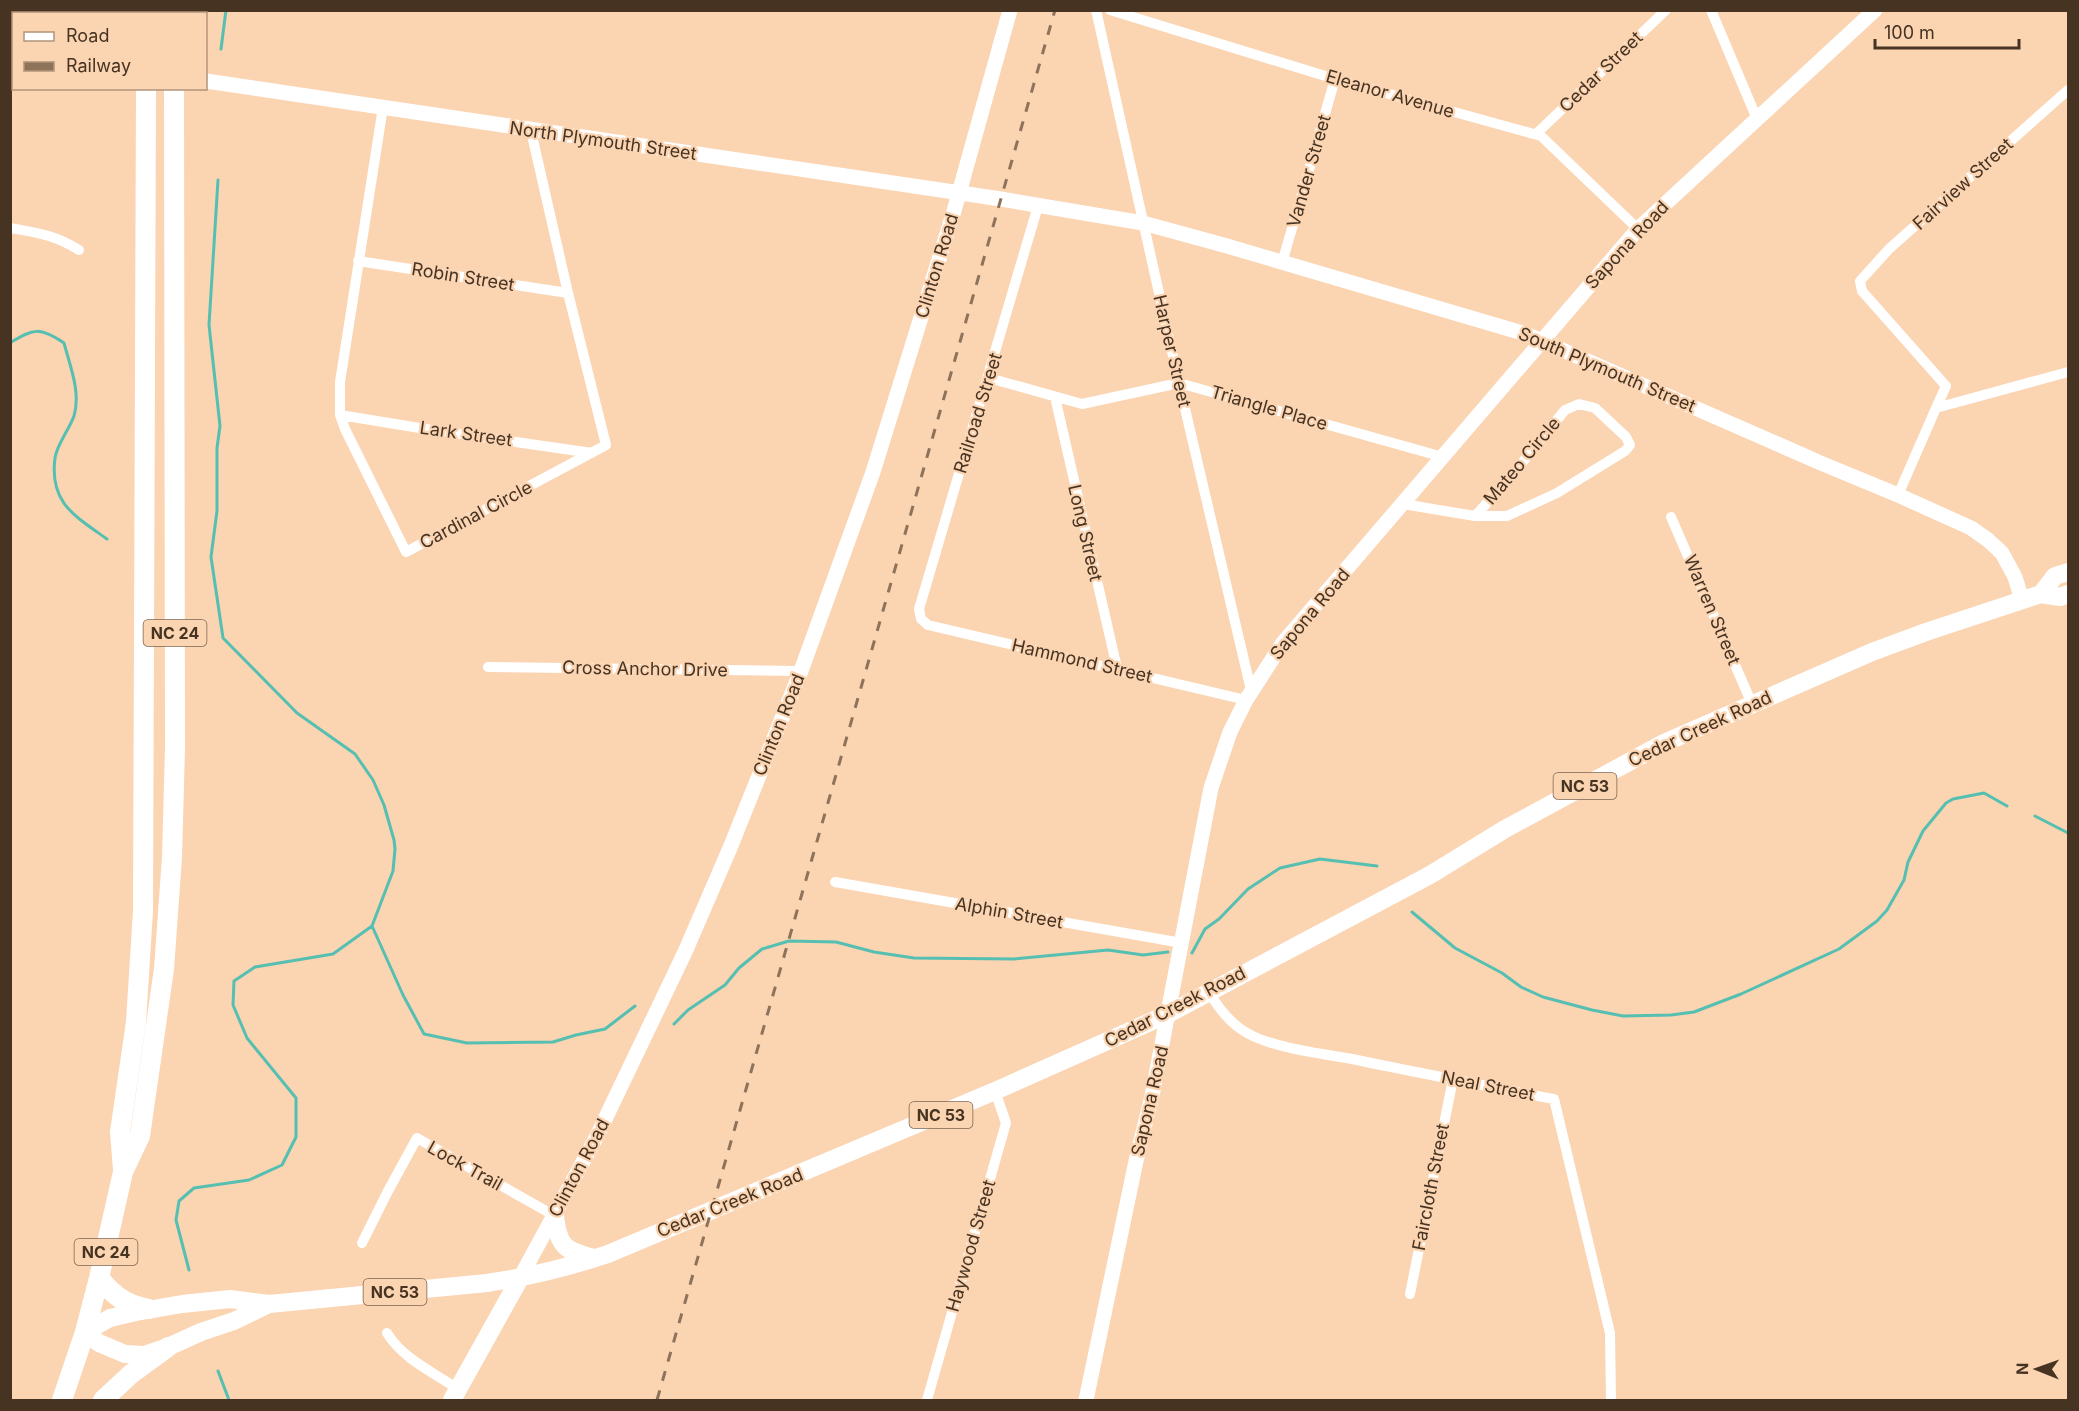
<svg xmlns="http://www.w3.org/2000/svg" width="2079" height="1411" font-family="Inter,sans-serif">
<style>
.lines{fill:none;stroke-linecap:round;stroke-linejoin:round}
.stream{stroke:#55bfb1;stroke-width:3}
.street{stroke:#fff;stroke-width:10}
.secondary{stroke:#fff;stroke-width:15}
.primary{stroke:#fff;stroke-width:18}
.highway{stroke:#fff;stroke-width:20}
.rail{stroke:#8e735b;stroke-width:3;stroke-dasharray:10 10;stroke-linecap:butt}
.labels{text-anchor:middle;stroke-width:4.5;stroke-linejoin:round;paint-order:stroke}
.shield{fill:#fbd4b2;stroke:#7c634d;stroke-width:1.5}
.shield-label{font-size:16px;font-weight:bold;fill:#463322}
.street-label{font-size:18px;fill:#463322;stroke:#fbd4b2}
</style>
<rect width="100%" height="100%" fill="#fbd4b2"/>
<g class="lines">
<path class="stream" d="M221 49 226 10
M10 343C34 328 40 327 64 343 70 366 81 392 74 416 69 430 57 444 55 458 49 503 75 516 107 539
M2035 816 2068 833
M1412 912 1455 948 1502 973 1521 987 1543 997 1592 1010 1623 1016 1671 1015 1694 1012 1741 994 1839 949 1877 921 1887 910 1904 880 1908 862 1923 831 1946 803 1953 799 1984 793 2007 806
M372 926 403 995 424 1034 467 1043 553 1042 576 1035 605 1029 635 1006
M1192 953 1205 929 1219 919 1248 889 1280 868 1320 859 1377 866
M674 1024 688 1010 725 985 739 968 762 949 789 941 836 942 874 952 914 958 1014 959 1108 950 1143 955 1168 952
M189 1270 176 1220 179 1201 194 1188 249 1180 282 1165 296 1137V1098L247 1038 233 1005 234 981 255 967 333 954 372 926 393 871 395 849 394 840 384 805 373 780 355 754 297 713 223 638 211 557 217 511V448L220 426 209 325 218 180
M218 1371 229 1400"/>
<path class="street" d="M1096 10 1179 383 1251 690
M1110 10 1335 79 1541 136 1638 229
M1711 10 1757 119
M21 14V10
M383 107 340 382V415L345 429 406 552 606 445 568 293 531 131
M1536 134 1666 10
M1038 206 919 609 921 619 928 625 1246 700
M10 228C38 233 55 235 79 250
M358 261 568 293
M1282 263 1335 79
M989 378 1082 404 1179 383 1443 457
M1055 397 1117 668
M1936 408 1946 386 1862 291 1860 281 1889 249 2068 90
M340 415 432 430 592 453
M1898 495 1936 408 2068 372
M1403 504 1475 516H1507L1557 493 1625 451 1630 445 1626 437 1595 408 1579 404 1565 410 1508 480 1475 516
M1671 517 1752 704
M488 667 801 671
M835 882 1182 943
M1209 992C1219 1009 1231 1025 1249 1034 1274 1048 1323 1054 1352 1059 1419 1073 1487 1086 1554 1099L1610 1333 1611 1400
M362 1243 388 1191 417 1138 555 1216
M1410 1294 1453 1079
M387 1333C403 1359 433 1372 458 1389
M927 1400 1006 1123 995 1091"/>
<path class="secondary" d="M10 48H14
M206 81 1001 199 1143 223 1227 246 1526 334 1823 464 1898 495 1971 528 1988 540 2002 553 2015 577 2022 600
M520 1278 597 1136 685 952 730 848 801 671 873 472 954 211 1010 10
M1086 1400 1136 1161 1152 1096 1211 788 1230 732 1246 700 1282 644 1638 229 1875 10"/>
<path class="primary" d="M2041 594 2055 576 2068 572
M555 1216C558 1246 565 1251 594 1258
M269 1304 234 1321 201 1332 168 1347 144 1355 125 1354 99 1343 85 1332 110 1318 136 1312 182 1304 230 1299 269 1304 487 1283C528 1277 569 1267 608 1254L995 1091 1168 1014 1430 875 1505 829 1664 743 1872 652 1926 632 2041 594 2060 597 2068 594
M452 1400 520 1278"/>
<path class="highway" d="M146 14V10
M175 14V10
M123 1170 120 1132 136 1022 143 911 146 88
M99 1278C114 1296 126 1305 149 1309
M62 1400 85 1332 99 1278 123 1172 140 1136 164 969 172 857 175 748 174 88
M103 1400 131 1374 168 1347"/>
<path class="rail" d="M657 1400 1055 10"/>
</g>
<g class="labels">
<g class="shield">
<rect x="143.5" y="620" width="63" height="26" rx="4.5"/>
<rect x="1553.5" y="773" width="63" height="26" rx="4.5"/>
<rect x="909.5" y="1102" width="63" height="26" rx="4.5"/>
<rect x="74.5" y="1239" width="63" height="26" rx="4.5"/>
<rect x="363.5" y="1279" width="63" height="26" rx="4.5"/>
</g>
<g class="shield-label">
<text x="175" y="639">NC 24</text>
<text x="1585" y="792">NC 53</text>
<text x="941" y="1121">NC 53</text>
<text x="106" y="1258">NC 24</text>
<text x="395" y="1298">NC 53</text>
</g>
<g class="street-label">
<text transform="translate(1601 72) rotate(-44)" y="6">Cedar Street</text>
<text transform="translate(1390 94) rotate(16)" y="6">Eleanor Avenue</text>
<text transform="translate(603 141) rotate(8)" y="6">North Plymouth Street</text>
<text transform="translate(1309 171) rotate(-74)" y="6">Vander Street</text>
<text transform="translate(1963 184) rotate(-42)" y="6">Fairview Street</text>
<text transform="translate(1627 245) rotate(-47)" y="6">Sapona Road</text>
<text transform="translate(937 266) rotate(-73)" y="6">Clinton Road</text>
<text transform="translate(463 277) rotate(9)" y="6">Robin Street</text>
<text transform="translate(1172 351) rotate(77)" y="6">Harper Street</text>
<text transform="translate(1607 370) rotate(23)" y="6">South Plymouth Street</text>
<text transform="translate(1269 408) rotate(16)" y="6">Triangle Place</text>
<text transform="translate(978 413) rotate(-73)" y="6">Railroad Street</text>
<text transform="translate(466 434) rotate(8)" y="6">Lark Street</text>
<text transform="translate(1522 461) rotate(-50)" y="6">Mateo Circle</text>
<text transform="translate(476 515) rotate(-28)" y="6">Cardinal Circle</text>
<text transform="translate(1085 533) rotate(77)" y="6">Long Street</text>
<text transform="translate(1712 610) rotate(67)" y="6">Warren Street</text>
<text transform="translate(1310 614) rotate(-50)" y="6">Sapona Road</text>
<text transform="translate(1082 661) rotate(13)" y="6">Hammond Street</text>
<text transform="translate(645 669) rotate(1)" y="6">Cross Anchor Drive</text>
<text transform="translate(779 725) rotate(-68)" y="6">Clinton Road</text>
<text transform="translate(1700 729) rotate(-25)" y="6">Cedar Creek Road</text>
<text transform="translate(1009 913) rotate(10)" y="6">Alphin Street</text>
<text transform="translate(1175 1007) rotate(-27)" y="6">Cedar Creek Road</text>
<text transform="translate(1488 1086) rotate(11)" y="6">Neal Street</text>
<text transform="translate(1150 1101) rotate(-77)" y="6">Sapona Road</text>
<text transform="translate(465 1166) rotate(29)" y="6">Lock Trail</text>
<text transform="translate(579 1168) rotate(-62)" y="6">Clinton Road</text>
<text transform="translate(1431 1187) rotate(-79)" y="6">Faircloth Street</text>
<text transform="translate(730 1203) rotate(-22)" y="6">Cedar Creek Road</text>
<text transform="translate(971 1246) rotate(-74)" y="6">Haywood Street</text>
</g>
</g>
<rect width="2079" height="1411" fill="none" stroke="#463322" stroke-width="24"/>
<rect x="12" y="12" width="195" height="78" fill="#fbd4b2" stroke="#b39478" stroke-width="1.5"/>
<rect x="24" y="32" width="30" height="9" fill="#ffffff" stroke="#b39478" stroke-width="1.5"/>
<text x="66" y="42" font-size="18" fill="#463322">Road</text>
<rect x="24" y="62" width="30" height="9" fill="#8e735b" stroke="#b39478" stroke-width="1.5"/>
<text x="66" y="72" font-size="18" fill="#463322">Railway</text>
<g transform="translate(2037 1369) rotate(271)" stroke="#fbd4b2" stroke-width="4.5" paint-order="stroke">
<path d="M0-4.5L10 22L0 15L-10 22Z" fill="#463322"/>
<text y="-9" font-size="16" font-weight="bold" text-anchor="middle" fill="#463322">N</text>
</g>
<path d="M1875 39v9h144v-9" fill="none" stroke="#463322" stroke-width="3"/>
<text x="1884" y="39" font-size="18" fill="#463322" stroke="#fbd4b2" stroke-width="4.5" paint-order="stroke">100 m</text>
</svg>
